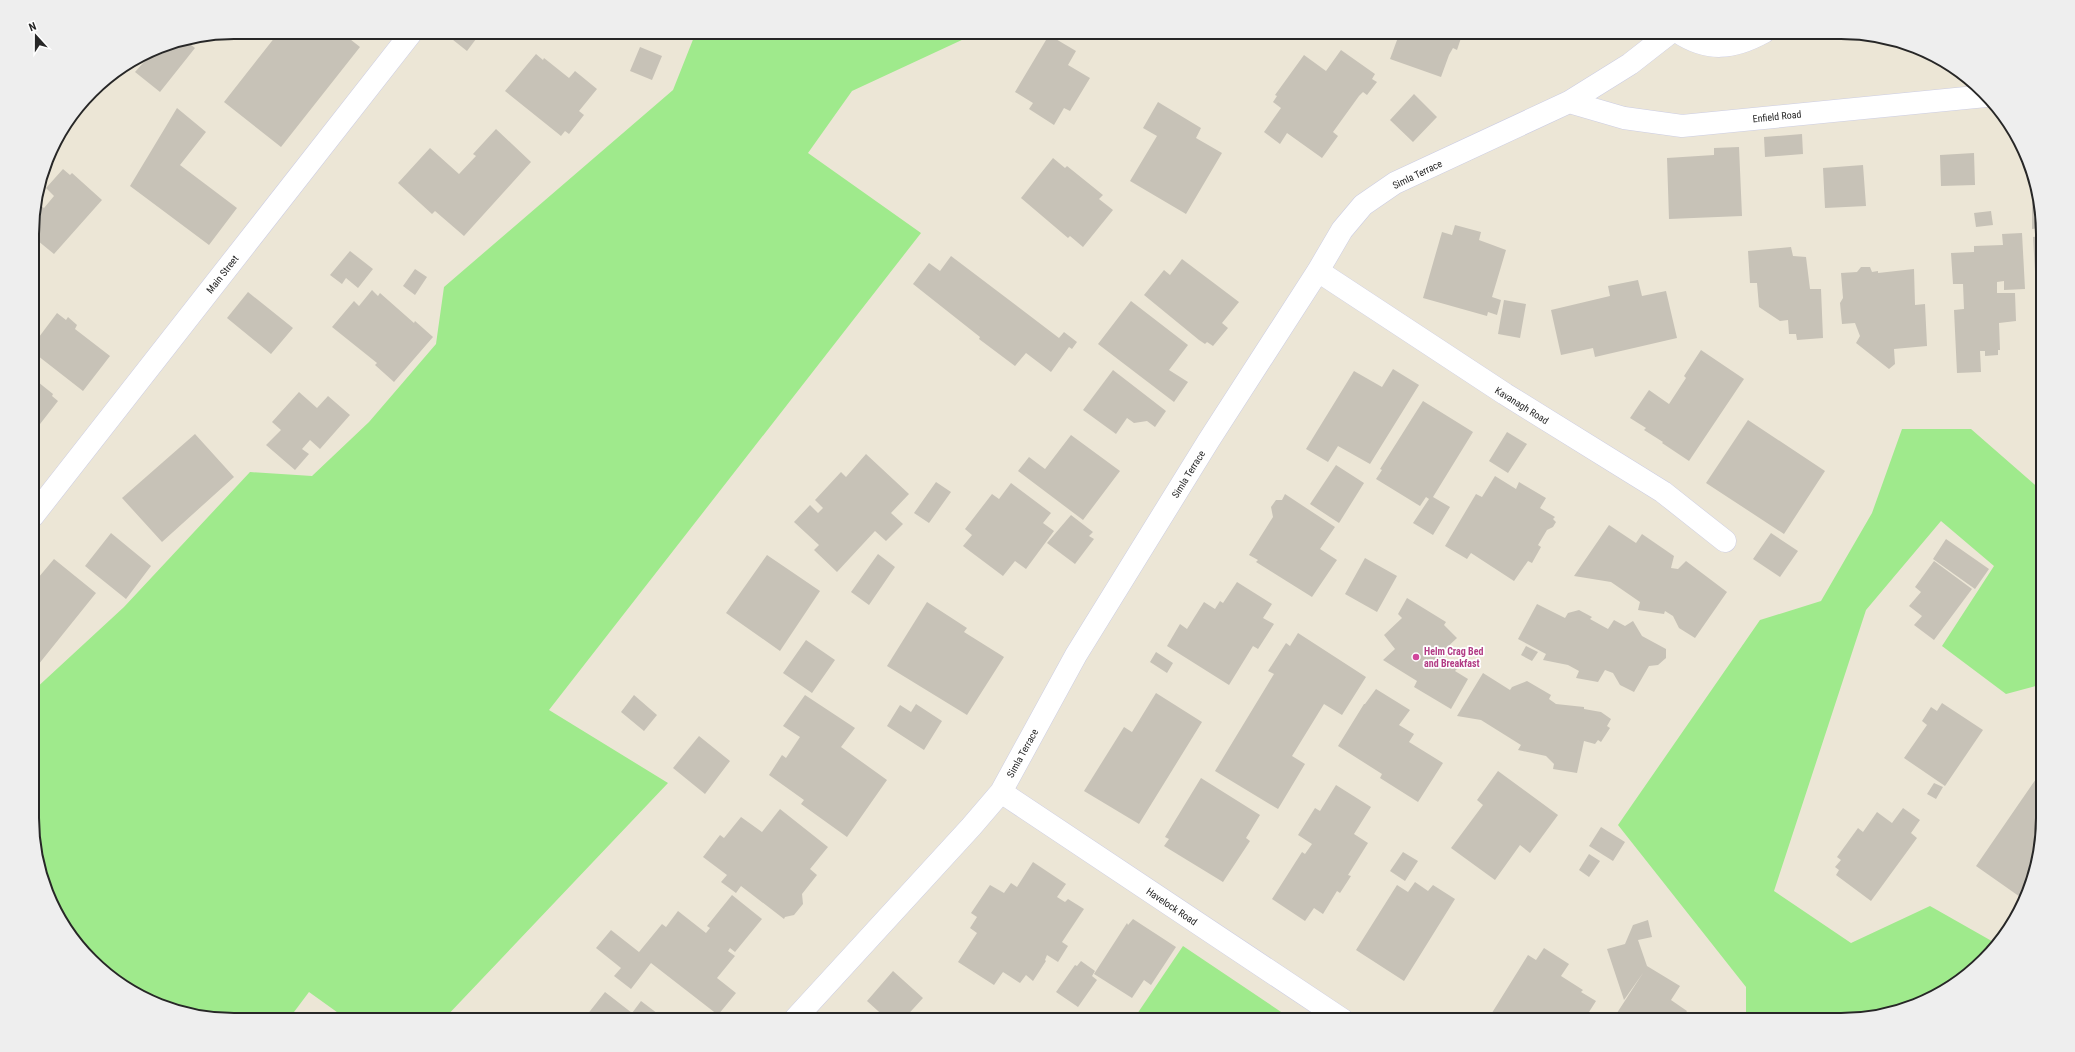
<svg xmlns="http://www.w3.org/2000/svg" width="2075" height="1052" font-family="'Roboto Condensed',sans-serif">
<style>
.green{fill:#9fea8c}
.building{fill:#c7c2b7}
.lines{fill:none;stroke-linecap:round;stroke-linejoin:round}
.minor-casing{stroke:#cccde3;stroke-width:23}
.minor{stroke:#fff;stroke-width:22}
.hotel-dot{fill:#d1479c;stroke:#fff;stroke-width:1.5}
.labels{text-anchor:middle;stroke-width:3.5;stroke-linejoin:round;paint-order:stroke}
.street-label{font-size:10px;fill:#272727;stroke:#fff}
.hotel-label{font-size:10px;font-weight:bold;fill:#b23c85;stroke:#fff;text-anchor:start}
.rim{fill:none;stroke:#272727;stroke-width:2}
</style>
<rect width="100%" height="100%" fill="#ece6d6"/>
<path class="green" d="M696 32H979L852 91 808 153 921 233 549 710 668 783 443 1020H348L309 992 288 1020H234L194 1016 145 999 111 978 74 941 47 895 34 845 33 691 124 607 250 472 312 476 369 422 436 344 444 287 673 90Z
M1902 429H1971L2042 491 2043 684 2006 694 1942 646 1994 566 1941 521 1866 610 1774 891 1851 943 1930 906 1997 944 1993 951 1953 986 1906 1009 1854 1020H1746V987L1618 825 1760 620 1821 601 1872 513Z
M1183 946 1293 1020H1133Z"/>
<path class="building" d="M279 32H341L360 47 281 147 224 102Z
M443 32H476L479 35 467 51Z
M1400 32H1463L1457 50 1453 48 1449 55 1441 77 1390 59Z
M1049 35 1076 51 1068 65 1090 78 1070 111 1064 108 1054 125 1029 109 1033 103 1015 92Z
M186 41 195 48 160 92 135 72 157 47Z
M640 47 662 56 652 80 630 71Z
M1341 50 1375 74 1372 79 1377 82 1367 95 1363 92 1359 96 1333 132 1338 136 1322 158 1287 133 1280 144 1264 132 1281 108 1273 102 1277 96 1275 95 1304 55 1326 71Z
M536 54 543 60 544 58 569 78 575 71 597 89 579 111 584 115 569 134 565 131 561 136 505 91Z
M1414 94 1437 117 1413 142 1390 120Z
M1158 102 1201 128 1196 138 1222 153 1186 214 1130 181 1157 136 1143 128Z
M177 108 206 132 180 165 237 208 209 245 130 186Z
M496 129 531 162 464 236 435 211 432 214 398 183 430 148 459 174 476 156 473 154Z
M1802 134 1803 154 1765 157 1764 137Z
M1739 147 1742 216 1669 219 1667 158 1714 155V148Z
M1974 153 1975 185 1941 186 1940 155Z
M1053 158 1065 168 1067 166 1103 195 1099 199 1113 210 1083 247 1070 236 1068 238 1021 198Z
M1863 165 1866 206 1825 208 1823 168Z
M63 169 70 175 72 173 102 200 54 254 32 236V220L37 203 44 208 54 196 46 188Z
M2034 175 2041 208V228L2032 229V177Z
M1991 211 1993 225 1976 227 1974 213Z
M1455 225 1481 232 1479 240 1506 250 1492 297 1501 300 1497 315 1488 312 1487 316 1423 298 1442 232 1452 235Z
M2022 233 2025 289 2004 290V281L1997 282V293H2015L2016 321 1999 323 2000 350H1998V355L1985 356V351H1980L1981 372 1957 373 1954 310 1964 309 1963 284H1953L1951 253 1974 252V246L2003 245 2002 234Z
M2041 236 2042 306H2037L2033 237Z
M1791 247 1793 256 1806 257 1810 289H1821L1823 338 1797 340 1796 334H1789L1788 320 1780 321 1759 307 1757 283H1750L1748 251Z
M350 251 373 269 358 288 346 278 342 284 330 275Z
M951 256 1059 338 1064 332 1077 342 1072 349 1069 347 1051 372 1026 353 1015 366 979 339 980 337 913 284 929 263 940 271Z
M1182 259 1239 302 1222 323 1228 328 1213 346 1207 342 1205 344 1199 340 1144 295 1164 270 1170 275Z
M1861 267H1870L1872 272 1878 271V273L1914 269 1915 305 1925 304 1927 346 1894 349 1895 364 1889 369 1856 343 1860 336 1855 323 1842 324 1840 303 1843 298 1841 273 1857 272Z
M415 269 427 277 415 295 403 286Z
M1638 280 1642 296 1666 291 1677 338 1595 357 1593 348 1561 355 1551 310 1610 296 1608 286Z
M372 290 378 296 380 293 414 323 415 321 433 337 394 382 375 365 377 363 332 327 354 301 359 306Z
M248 292 293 328 271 354 227 318Z
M1504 300 1526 304 1520 338 1498 334Z
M1131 301 1188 345 1169 370 1188 382 1174 402 1098 344Z
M57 313 66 320 68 317 77 325 75 329 110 356 83 391 33 352V345Z
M1701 350 1744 379 1689 461 1662 443 1663 442 1644 430 1646 428 1630 418 1649 390 1669 404 1686 378 1684 376Z
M1393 369 1419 385 1370 464 1338 446 1328 462 1306 449 1354 371 1382 387Z
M1113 370 1166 411 1155 427 1147 421 1134 423 1127 418 1116 434 1083 410Z
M33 378 53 394 52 396 58 401 33 433Z
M299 392 317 408 328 396 350 415 320 449 310 440 302 449 309 454 295 470 266 445 281 430 272 422Z
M1423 401 1473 432 1433 497 1450 507 1433 535 1413 523 1429 499 1426 497 1420 506 1376 479 1382 470 1380 469Z
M1748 420 1825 471 1784 534 1706 483Z
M1507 432 1527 444 1508 473 1489 461Z
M195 434 234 477 162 542 122 498Z
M1071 435 1120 471 1083 520 1018 471 1029 457 1045 469Z
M866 454 909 494 891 513 903 524 886 541 875 531 837 572 814 550 819 545 794 522 810 505 818 513 823 508 815 500 841 472 846 477Z
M1336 465 1364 483 1339 523 1310 504Z
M1495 476 1516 489 1519 482 1546 498 1540 508 1555 517 1553 519 1556 522 1553 527 1547 530 1538 545 1541 547 1532 563 1528 561 1514 581 1471 553 1467 559 1445 546 1476 494 1482 497Z
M936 482 951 492 929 523 914 513Z
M1011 483 1051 513 1043 523 1054 531 1026 569 1015 561 1003 576 963 546 972 535 965 529 992 494 999 499Z
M1285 494 1335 527 1320 549 1337 560 1312 597 1256 562 1258 560 1249 555 1273 517 1271 507 1276 500H1282Z
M1071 515 1093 532 1089 536 1094 539 1075 564 1047 543Z
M1609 525 1636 543 1642 534 1674 556 1671 568 1678 569 1686 561 1727 592 1695 638 1679 628 1673 616 1665 611 1664 614 1638 610 1640 602 1611 582 1574 576Z
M111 533 151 566 126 599 85 566Z
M1771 533 1798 551 1780 577 1753 559Z
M1946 539 1989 569 1975 589 1933 559Z
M878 554 895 567 869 605 851 592Z
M767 555 820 591 780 651 726 613Z
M1365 558 1397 576 1377 612 1345 594Z
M54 559 96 593 34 670 33 584Z
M1934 561 1972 589 1934 640 1914 625 1922 616 1909 606 1921 592 1915 587Z
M1237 582 1272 604 1263 618 1274 624 1258 649 1253 646 1229 685 1167 646 1180 624 1187 629 1204 602 1215 609 1220 601 1223 603Z
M1407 598 1446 622 1444 625 1457 638 1441 653 1457 669 1455 671 1468 679 1451 709 1414 687 1417 681 1383 660 1395 649 1384 635 1402 618 1398 614Z
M927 602 967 628 964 632 1004 657 967 715 887 666Z
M1537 604 1565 618 1568 613 1579 610 1592 617 1590 619 1608 629 1614 620 1625 626 1633 621 1642 636 1666 649V658L1658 665 1649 666 1634 692 1620 685 1613 673 1605 670 1598 682 1576 678 1579 671 1568 665 1543 660 1546 654 1518 639Z
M1298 633 1366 677 1342 715 1324 704 1292 756 1305 764 1278 809 1215 771 1274 674 1268 671 1286 643 1290 646Z
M806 640 835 660 812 693 783 673Z
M1526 646 1538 652 1532 661 1521 655Z
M1156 652 1173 663 1167 673 1150 662Z
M1483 673 1510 690 1512 687 1527 681 1551 695 1549 699 1556 704 1584 707V709L1601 712 1611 719 1607 726 1610 728 1601 742 1598 740 1595 744 1584 741 1577 773 1553 769 1554 764 1546 756 1518 750 1521 745 1481 720 1457 716Z
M1376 689 1410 710 1399 725 1414 734 1409 742 1443 763 1418 802 1380 778 1382 774 1338 746 1364 704H1365Z
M1156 693 1202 722 1139 824 1084 791 1124 727 1132 732Z
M634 695 657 715 644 731 621 712Z
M805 695 855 728 841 747 887 780 847 837 801 804 804 800 769 775 782 755 786 758 800 737 783 726Z
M1942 703 1983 730 1945 786 1904 758 1927 725 1922 721 1931 707 1937 711Z
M916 704 942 721 924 750 887 726 900 705 911 712Z
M699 736 730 761 705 794 673 768Z
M1498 771 1558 815 1530 853 1520 845 1495 880 1451 848 1483 805 1477 800Z
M2038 776 2043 779V818L2039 858 2027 893 2023 899 1976 866Z
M1201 778 1260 815 1246 838 1250 841 1223 882 1164 846 1169 839 1165 837Z
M1934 783 1943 787 1936 799 1927 794Z
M1336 785 1371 807 1354 834 1368 843 1348 875 1351 876 1340 893 1337 891 1323 914 1314 908 1305 921 1272 899 1302 852 1305 854 1312 844 1298 835 1315 808 1320 811Z
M1903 808 1920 820 1911 833 1917 838 1871 901 1836 875 1839 870 1835 867 1841 860 1837 857 1858 828 1863 832 1877 812 1892 823Z
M780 809 828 847 810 869 817 875 802 894 803 904 794 915 785 917 784 919 741 886 736 893 721 882 727 875 703 857 720 835 724 838 741 817 762 832Z
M1601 827 1625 842 1613 861 1589 846Z
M1403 852 1418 861 1405 881 1390 871Z
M1589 854 1600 861 1589 877 1579 870Z
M1033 862 1066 884 1057 897 1065 902 1068 899 1084 909 1062 942 1068 946 1058 962 1047 955 1045 960 1046 961 1033 981 1026 975 1020 983 1003 972 994 985 958 962 977 933 970 928 977 917 971 913 990 885 1004 893 1011 883 1017 887Z
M1415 882 1428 891 1433 885 1455 899 1404 981 1356 950 1397 885 1408 892Z
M732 895 762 919 735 952 730 948 728 951 735 956 717 978 736 993 718 1015 651 963 631 989 614 976 621 968 596 948 611 930 639 952 662 924 666 927 678 911 706 933 710 928 707 926Z
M1133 919 1176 947 1151 985 1144 980 1132 998 1094 974 1127 923 1128 925Z
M1648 920 1652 937 1638 940 1647 966 1680 986 1671 1000 1687 1011 1681 1020H1620L1615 1016 1643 973 1624 1000 1607 949 1625 944 1633 925Z
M1544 948 1569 964 1561 976 1583 990 1581 992 1596 1001 1584 1020H1496L1490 1016 1528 955 1536 960Z
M1081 961 1095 971 1092 976 1097 980 1078 1007 1056 992 1075 965 1077 966Z
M893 971 923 998 903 1020H888L867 1001Z
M605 992 632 1013 641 1001 666 1020H583Z"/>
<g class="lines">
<defs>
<path id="minor" d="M1678 32C1708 52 1733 49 1764 32
M1569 102 1624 118 1682 126 1986 96
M1318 271 1505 394 1663 492 1725 541
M33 516 412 32
M1001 792 1343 1020
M794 1020 971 827 1001 792 1076 655 1209 440 1318 271 1342 230 1363 205 1395 183 1569 102 1630 64 1671 32"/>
</defs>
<use href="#minor" class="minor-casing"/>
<use href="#minor" class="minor"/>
</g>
<circle class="hotel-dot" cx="1416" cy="657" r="4"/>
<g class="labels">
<g class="street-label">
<text transform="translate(1777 116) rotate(-6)" y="4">Enfield Road</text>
<text transform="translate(1417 174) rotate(-26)" y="4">Simla Terrace</text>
<text transform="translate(222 274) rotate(-52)" y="4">Main Street</text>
<text transform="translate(1522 405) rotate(32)" y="4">Kavanagh Road</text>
<text transform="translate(1188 474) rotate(-58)" y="4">Simla Terrace</text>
<text transform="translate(1022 753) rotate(-61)" y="4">Simla Terrace</text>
<text transform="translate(1172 906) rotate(34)" y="4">Havelock Road</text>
</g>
<g class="hotel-label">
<text x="1424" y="655">Helm Crag Bed<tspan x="1424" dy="12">and Breakfast</tspan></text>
</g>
</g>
<path d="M0 0H2075V1052H0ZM234 39H1841A195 195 0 0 1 2036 234V818A195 195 0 0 1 1841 1013H234A195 195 0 0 1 39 818V234A195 195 0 0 1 234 39Z" fill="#eee" fill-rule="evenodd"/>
<path class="rim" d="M234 39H1841A195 195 0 0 1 2036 234V818A195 195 0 0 1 1841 1013H234A195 195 0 0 1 39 818V234A195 195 0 0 1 234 39Z"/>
<g transform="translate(36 36) rotate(339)" stroke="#ffffff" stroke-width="3" paint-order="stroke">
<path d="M0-3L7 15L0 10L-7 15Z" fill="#272727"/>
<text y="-6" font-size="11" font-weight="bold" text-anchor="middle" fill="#272727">N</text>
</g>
</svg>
